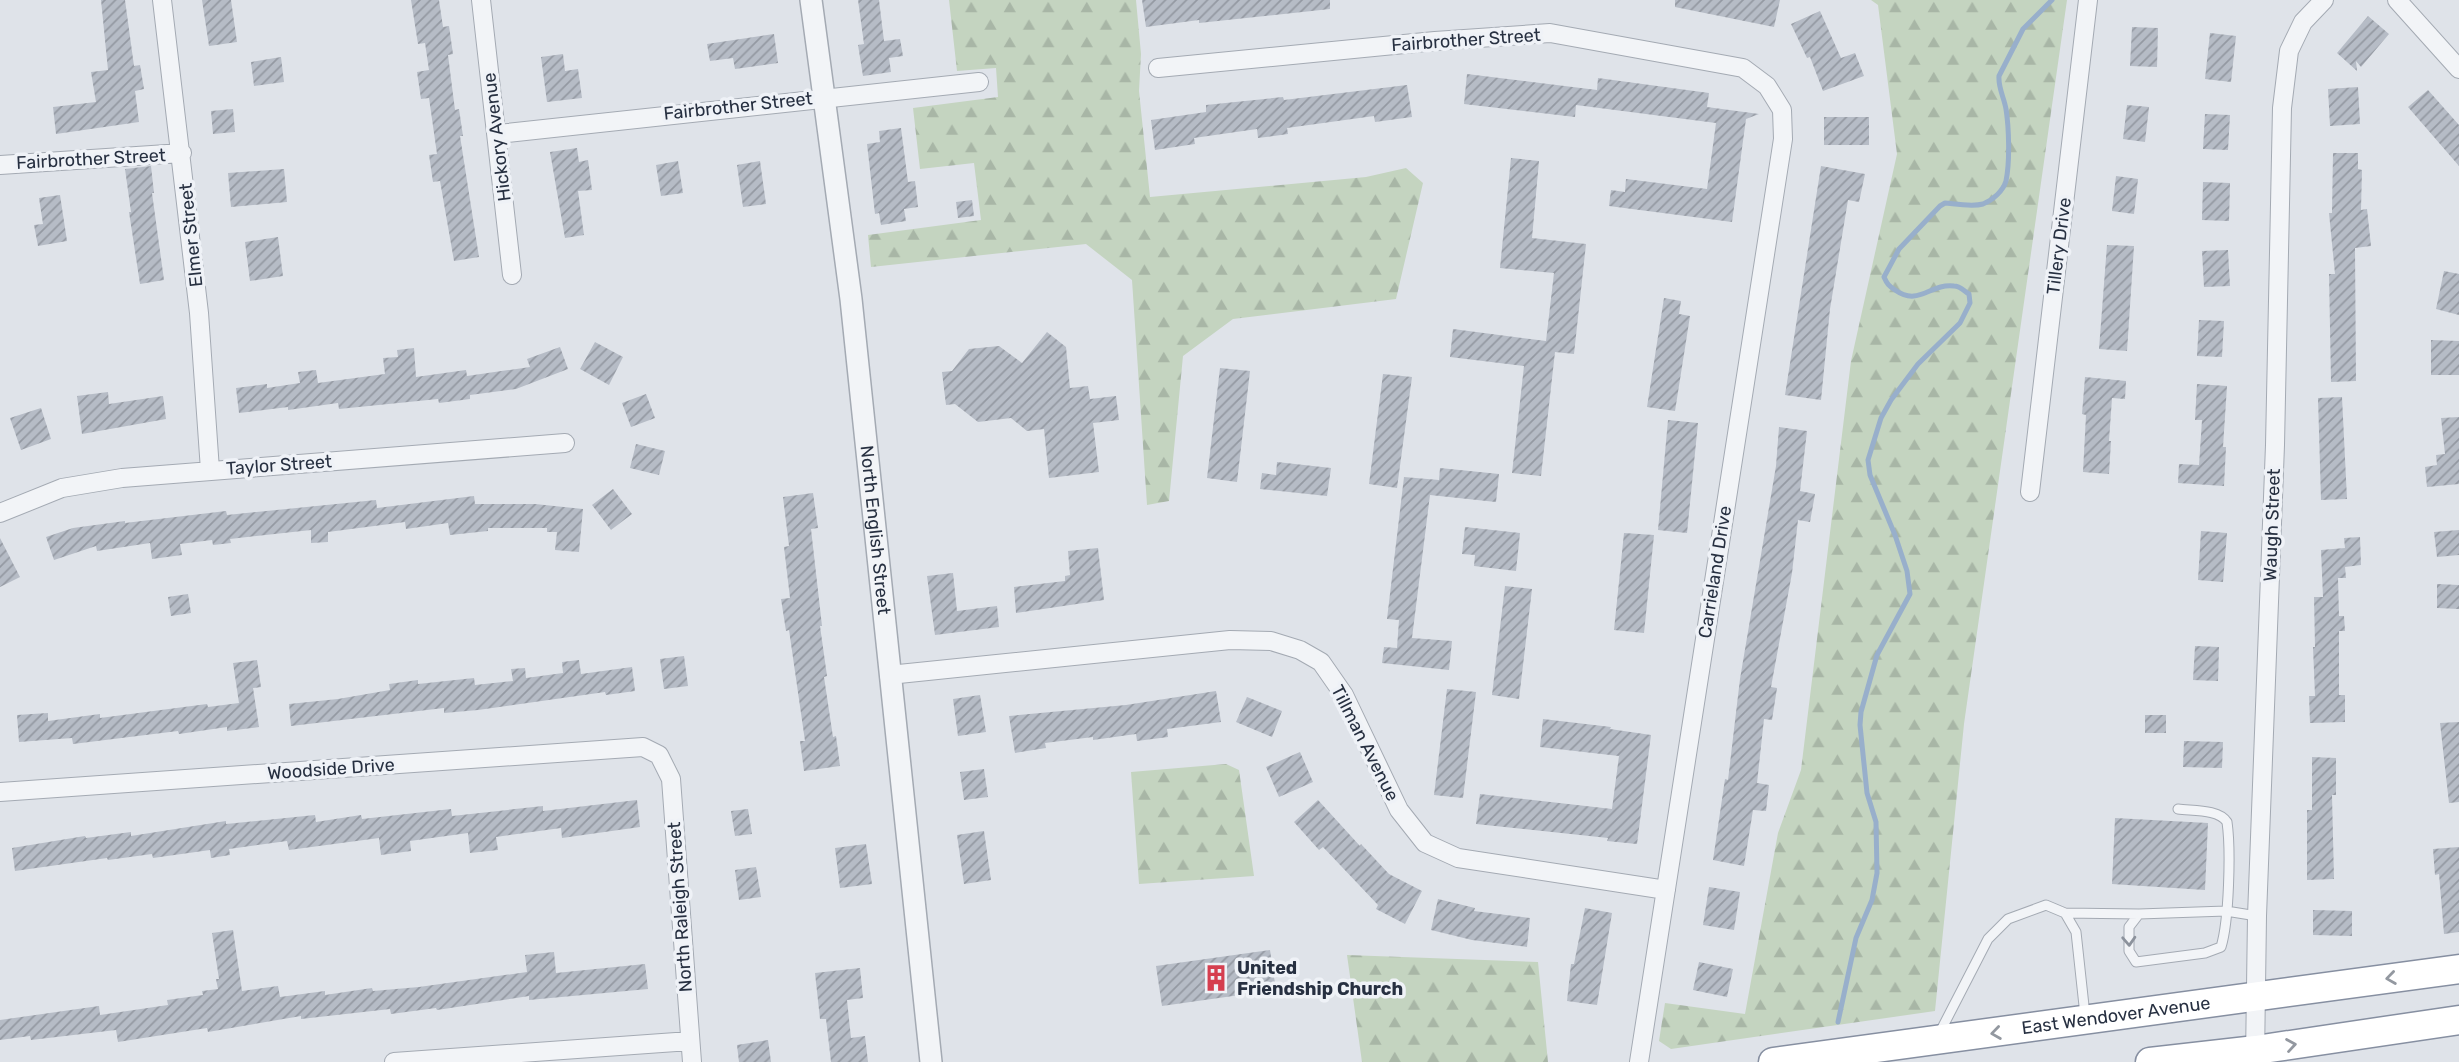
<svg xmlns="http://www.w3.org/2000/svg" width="2459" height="1062" font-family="Rubik,sans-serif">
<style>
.forest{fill:url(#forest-firs)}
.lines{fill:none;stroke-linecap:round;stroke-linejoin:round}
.stream{stroke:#98afcb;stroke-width:5}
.building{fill:url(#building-hatch)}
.service-casing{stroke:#a4aab3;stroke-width:11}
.minor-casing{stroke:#a4aab3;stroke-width:20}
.tertiary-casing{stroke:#a4aab3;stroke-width:24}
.trunk-casing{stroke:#868fa1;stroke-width:31}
.service{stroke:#f2f4f7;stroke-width:9}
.minor{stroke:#f2f4f7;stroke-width:18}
.tertiary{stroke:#f2f4f7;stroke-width:21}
.trunk{stroke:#fff;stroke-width:28}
.oneway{stroke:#8c929c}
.oneway2{stroke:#9398a0}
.labels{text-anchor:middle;stroke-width:7;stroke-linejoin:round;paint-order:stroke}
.street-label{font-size:18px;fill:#273041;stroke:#eff2f7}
.poi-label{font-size:18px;font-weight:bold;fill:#273041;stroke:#eff2f7;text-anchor:start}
</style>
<defs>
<pattern id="forest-firs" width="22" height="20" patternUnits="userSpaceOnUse" patternTransform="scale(1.75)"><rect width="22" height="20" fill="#c4d4c0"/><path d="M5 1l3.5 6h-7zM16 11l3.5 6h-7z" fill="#a8b6a6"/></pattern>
<pattern id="building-hatch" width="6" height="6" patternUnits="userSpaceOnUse" patternTransform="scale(1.75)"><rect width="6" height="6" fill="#b6bcc6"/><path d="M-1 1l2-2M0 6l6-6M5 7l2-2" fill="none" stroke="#9499a2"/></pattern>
</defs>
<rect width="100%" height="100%" fill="#dfe3e9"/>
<path class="forest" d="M949 0H1136L1141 54 1139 91 1150 197 1366 177 1406 168 1423 183 1396 299 1233 319 1183 356 1169 501 1147 505 1132 280 1086 244 871 267 868 235 981 220 974 163 920 169 913 108 998 97 996 68 957 71Z
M1871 0H2067L1964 724 1935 1011 1671 1049 1659 1041 1665 1003 1745 1014 1778 833 1801 770 1851 361 1897 154 1878 5Z
M1226 764 1239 770 1254 876 1139 884 1131 772Z
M1347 955 1538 962 1548 1062H1362Z"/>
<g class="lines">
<path class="stream" d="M1838 1022 1856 938 1872 900 1877 873 1876 822 1867 793 1860 725 1861 712 1877 655 1910 594 1907 571 1895 535 1870 475 1868 460 1881 418 1891 400 1918 364 1960 323 1970 303 1969 294C1964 291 1960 286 1954 286 1930 283 1919 307 1895 290 1889 286 1887 284 1884 277L1899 249 1940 206 1945 203C1956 204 1972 207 1983 204 1993 200 2003 191 2006 181 2010 162 2009 128 2006 109 2004 97 1998 88 1999 76L2023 29 2052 0"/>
</g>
<path class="building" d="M101 0H125L134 66 140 65 144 89 135 91 139 122 56 134 53 107 96 102 91 72 108 70Z
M202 0H231L237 42 209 46Z
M411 0H439L443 27 449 26 453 54 448 55 455 110 459 109 463 136H460L479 257 454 261 440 181 433 182 429 155 437 154 429 98 421 99 417 72 429 70 425 43 418 44Z
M858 0H879L884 41 900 39 903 56 889 58 891 72 863 76 858 45 864 44Z
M1142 0H1330V9L1199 23V20L1146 27Z
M1675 0H1780L1774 27 1675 7Z
M1820 11 1841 58 1855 53 1864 76 1823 91 1810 57 1807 58 1791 24Z
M2368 16 2389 34 2361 67 2356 61 2357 71 2337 53Z
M2132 27 2158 28 2157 67 2130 66Z
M2210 33 2236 36 2231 82 2205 79Z
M774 34 778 63 735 69 733 58 710 61 707 44Z
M563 54 565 71 578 69 582 98 547 102 541 57Z
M281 57 284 82 254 86 251 62Z
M1467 74 1597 90 1598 78 1709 93 1707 107 1759 114 1746 119 1732 222 1609 206 1611 190 1625 192 1626 179 1707 189 1716 123 1576 105 1575 117 1464 104Z
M1407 85 1412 117 1375 122 1374 116 1287 128 1288 134 1258 138 1257 129 1194 138 1195 144 1155 150 1151 120 1206 112V105L1283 97 1284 100Z
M2358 87 2360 124 2330 126 2328 89Z
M2428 90 2459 125V166L2408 107Z
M2127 105 2149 107 2145 142 2123 139Z
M233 109 235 132 213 134 211 111Z
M2205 114 2230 115 2228 150 2203 149Z
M1824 117H1869V145H1824Z
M901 128 908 182 915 181 918 207 904 209 906 221 881 225 879 213 875 214 867 144 880 142 879 131Z
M577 148 579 162 588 160 592 190 578 191 584 235 565 238 550 152Z
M2333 153H2358V169L2362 170 2361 210 2367 209 2371 246 2355 248 2356 381 2331 382 2329 274H2335L2329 213H2332Z
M1511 158 1539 161 1532 238 1586 244 1574 354 1555 352 1541 476 1512 473 1524 366 1450 357 1453 329 1546 341 1554 273 1500 268Z
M678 161 683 193 661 196 656 165Z
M760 161 766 204 743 207 737 165Z
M151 166 154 193H152L164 280 140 284 129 212H131L125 169Z
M1821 166 1865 174 1859 202 1848 200 1830 309 1821 400 1785 395Z
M284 169 287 202 231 207 228 173Z
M2116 176 2138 179 2134 214 2112 211Z
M2203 182 2230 183 2229 221 2202 220Z
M60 195 67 241 38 246 34 225 43 224 39 198Z
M972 200 974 216 958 218 956 202Z
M278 237 283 276 250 281 245 242Z
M2107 245 2134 246 2127 351 2099 349Z
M2228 250 2230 286 2204 287 2202 251Z
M2444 271 2459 274V315L2436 309Z
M1664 298 1681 301 1679 314 1690 316 1675 411 1647 407Z
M2199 320 2224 321 2222 357 2197 356Z
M1047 332 1066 347 1070 388 1088 386 1090 399 1116 396 1119 420 1093 423 1099 472 1049 478 1044 429 1027 431 1011 418 978 422 955 404 946 405 942 372 952 371 969 349 999 346 1022 363Z
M2431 340 2459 341V375H2431Z
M595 342 623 357 609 385 580 369Z
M560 347 568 369 516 389 470 395V399L439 403 438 399 339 409 338 403 288 410V407L239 413 236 388 267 384V388L300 383 298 372 316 370 318 383 385 374 383 358 398 357 397 350 414 348 416 377 466 370 467 376 530 367 527 359Z
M1220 368 1250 371 1237 482 1207 478Z
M1383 374 1412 377 1397 488 1369 484Z
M2085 377 2126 381 2125 399 2112 398 2109 441H2111L2109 474 2083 472 2086 415 2082 414Z
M2197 384 2227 386 2223 447H2226L2224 486 2178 483 2179 464 2199 465 2202 420H2195Z
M108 392 109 404 163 396 166 419 82 434 77 396Z
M646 394 655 418 631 427 622 403Z
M2342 397 2347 499 2321 500 2318 398Z
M41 408 51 439 21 450 10 418Z
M2459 417V484L2427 487 2425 467 2437 465 2436 455 2445 454 2441 418Z
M1668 420 1698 423 1687 533 1658 530Z
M1779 427 1807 431 1800 491 1815 494 1810 522 1798 520 1792 573 1771 687 1777 688 1772 720 1764 719 1757 783 1769 785 1766 811 1753 810 1744 866 1713 860 1725 779 1728 780 1740 679 1776 466Z
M636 444 665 451 659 475 630 468Z
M1277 462 1331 468 1327 496 1260 489 1262 473 1276 475Z
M1440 468 1499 474 1496 502 1430 495 1412 638 1452 641 1449 670 1382 663 1384 647 1397 648 1399 620 1387 619 1404 477 1439 480Z
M613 489 632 514 611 530 592 505Z
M813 493 818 528 811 529 822 626H820L827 676 824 677 833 737 836 736 840 766 804 771 800 741H805L789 630 786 631 781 599 790 598 784 547 789 546 783 497Z
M474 496 475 504H535L583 509 579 552 555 550 557 532H547V528H488V531L450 535 448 523 406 529 405 522 328 532V542L311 543V530L230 539 231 543 213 545 212 540 180 544 182 555 152 559 150 543 97 551 96 546 54 560 46 537 73 528 125 521V523L226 511 227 515 376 500 377 508Z
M1465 527 1520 533 1516 571 1474 566 1475 555 1462 554Z
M2459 530V555L2437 557 2434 532Z
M2201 531 2227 533 2223 582 2198 580Z
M1624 533 1654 535 1644 633 1614 630Z
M2360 537 2361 565 2345 567 2346 578H2338L2339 616H2344L2345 631H2339V695H2345V722L2310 723 2309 696H2315L2313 647H2315L2314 597H2323L2321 550 2345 548 2344 538Z
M0 538 20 577 0 587Z
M1098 548 1104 600 1016 613 1014 587 1065 581V576L1070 575 1068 551Z
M953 573 957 611 997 606 999 627 935 635 927 576Z
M2437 584 2459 585V609L2437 608Z
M1505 586 1532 589 1519 699 1492 695Z
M188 594 191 613 171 616 168 597Z
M2195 646 2219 647 2218 681 2193 680Z
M684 656 688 686 664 689 660 659Z
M257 660 261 687 253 688 259 727 227 731V727L179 734 178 731 73 744 72 738 19 742 17 715 48 713V721L100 714V718L207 704 208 707 239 703 233 663Z
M579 660 581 674 632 667 635 691 606 695 605 692 478 710 444 713V708L291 726 289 704 338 699 390 690 389 684 418 680V684L474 678 475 685 513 681 511 669 525 668 526 678 563 673 562 662Z
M1447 689 1476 692 1463 798 1434 795Z
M1216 691 1221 722 1167 729 1168 737 1137 741 1136 734 1093 740V737L1045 743 1046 748 1015 753 1009 716 1126 705Z
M980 695 986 732 958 736 953 699Z
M1247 697 1282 711 1272 737 1236 722Z
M2145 715H2166V733H2145Z
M1543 719 1611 727 1610 729 1651 735 1637 844 1607 841 1608 838 1476 824 1480 794 1612 809 1619 756 1540 747Z
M2459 722V802L2449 803 2440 723Z
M2184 741 2223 742 2222 768 2183 767Z
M1300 752 1313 782 1279 797 1266 767Z
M2312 757 2336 758V795H2332L2334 879 2307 880V810H2312Z
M984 769 988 797 964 800 960 772Z
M637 800 640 827 562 838 561 828 496 837 498 850 470 853 468 833 410 841 411 851 381 855 379 838 289 850 287 841 229 849 230 855 211 858 210 850 153 858 152 854 108 860 107 858 15 871 12 848 85 836 86 838 131 832V836L226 821V824L315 815 316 822 361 815 362 819 451 809 452 816 543 806V811Z
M1318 800 1360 846 1361 844 1389 874 1422 891 1405 924 1376 909 1378 905 1323 847 1319 850 1294 822Z
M748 809 752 834 735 836 731 811Z
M2115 818 2208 823 2205 890 2112 884Z
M984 831 991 880 964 884 957 835Z
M866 844 872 884 840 888 835 848Z
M2459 847V932L2444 934 2439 874 2435 875 2433 849Z
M756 867 761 897 739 900 735 870Z
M1709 887 1740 892 1734 930 1703 925Z
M1438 899 1475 908 1474 911 1530 918 1527 947 1472 940 1431 930Z
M1585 908 1612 913 1597 1005 1567 1001 1571 964H1574Z
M2313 910 2352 911V936L2313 935Z
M233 930 242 991 278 986 280 997 325 991V995L372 988 373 991 419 987 527 972 525 955 554 952 556 973 645 964 648 989 529 1000V996L437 1010 436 1008 391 1014 390 1009 301 1019V1016L208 1032 207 1028 118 1042 116 1030 31 1040 30 1036 0 1040V1020L99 1006 100 1015 168 1005 167 1000 203 995 202 991 218 989 216 979H219L212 933Z
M1270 950 1276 990 1162 1006 1156 966Z
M1699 962 1733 969 1727 997 1693 990Z
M860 968 863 998 847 1000 851 1038 865 1036 868 1062H831L826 1019H820L815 973Z
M768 1040 771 1062H739L737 1045Z"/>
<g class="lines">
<defs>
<path id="service" d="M2178 809C2193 811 2219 809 2227 822 2231 850 2229 921 2221 947L2205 953 2136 962 2129 951V927L2139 914 2226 911 2257 916
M2065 913 2139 914
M1939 1034 1988 939 2008 919 2046 905 2065 913 2076 932 2085 1015"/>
<path id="minor" d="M162 0 199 313 210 470
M481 0 512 275
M2397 0 2459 69
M1158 68 1435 41 1550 33 1743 68 1767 86 1782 110 1783 139 1639 1062
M498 134 979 82
M0 165 182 153
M2030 492 2088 0
M0 513 62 488 122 478 565 443
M889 675 1230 640 1271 641 1300 650 1321 662 1344 695 1399 810 1425 843 1458 858 1666 890
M0 792 643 747 659 755 671 779 692 1062
M2255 1059 2257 916 2275 445 2282 108 2289 51 2303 22 2324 0
M394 1062 690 1041"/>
<g id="tertiary">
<path id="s1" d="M811 0 851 299 931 1062"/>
</g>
<g id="trunk">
<path id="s2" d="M1773 1062 2459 969"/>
<path d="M2150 1062 2256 1050 2459 1020"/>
</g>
</defs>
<use href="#service" class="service-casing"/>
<use href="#minor" class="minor-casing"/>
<use href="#tertiary" class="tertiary-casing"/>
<use href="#trunk" class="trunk-casing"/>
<use href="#service" class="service"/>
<use href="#minor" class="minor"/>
<use href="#tertiary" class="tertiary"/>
<use href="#trunk" class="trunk"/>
</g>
<defs><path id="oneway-chevron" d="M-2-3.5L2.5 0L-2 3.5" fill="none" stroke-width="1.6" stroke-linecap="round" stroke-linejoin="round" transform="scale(1.75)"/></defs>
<use class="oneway" href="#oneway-chevron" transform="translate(2129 941) rotate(87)"/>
<g class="oneway2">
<use href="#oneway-chevron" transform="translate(2391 978) rotate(172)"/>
<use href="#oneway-chevron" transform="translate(1996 1033) rotate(172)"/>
<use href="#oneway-chevron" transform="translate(2291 1045) rotate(-9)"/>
</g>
<defs>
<symbol id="building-bare" viewBox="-9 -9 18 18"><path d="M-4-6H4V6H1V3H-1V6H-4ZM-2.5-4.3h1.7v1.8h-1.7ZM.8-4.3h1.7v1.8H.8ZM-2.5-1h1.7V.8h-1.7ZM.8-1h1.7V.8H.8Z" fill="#d53e4f" stroke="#eff2f7" stroke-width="2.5" paint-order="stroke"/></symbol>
</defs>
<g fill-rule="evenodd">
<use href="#building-bare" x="1197" y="959" width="38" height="38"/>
</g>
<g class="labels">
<g class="street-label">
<text transform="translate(1466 40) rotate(-4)" y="6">Fairbrother Street</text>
<text transform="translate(738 106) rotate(-6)" y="6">Fairbrother Street</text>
<text transform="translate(497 137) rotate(-97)" y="6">Hickory Avenue</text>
<text transform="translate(91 159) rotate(-3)" y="6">Fairbrother Street</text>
<text transform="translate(191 235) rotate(-96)" y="6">Elmer Street</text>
<text transform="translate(2059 246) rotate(-83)" y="6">Tillery Drive</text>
<text transform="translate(279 465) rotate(-4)" y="6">Taylor Street</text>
<text transform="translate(2272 525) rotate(-88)" y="6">Waugh Street</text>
<text dy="6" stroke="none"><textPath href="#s1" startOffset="534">North English Street</textPath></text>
<text transform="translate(1715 572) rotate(-81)" y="6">Carrieland Drive</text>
<text transform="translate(1365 743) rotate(63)" y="6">Tillman Avenue</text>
<text transform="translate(331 769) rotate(-4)" y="6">Woodside Drive</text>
<text transform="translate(680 907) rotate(-94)" y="6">North Raleigh Street</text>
<text dy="6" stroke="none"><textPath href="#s2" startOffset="346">East Wendover Avenue</textPath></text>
</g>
<g class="poi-label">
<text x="1237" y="974">United<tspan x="1237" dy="21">Friendship Church</tspan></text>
</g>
</g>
</svg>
